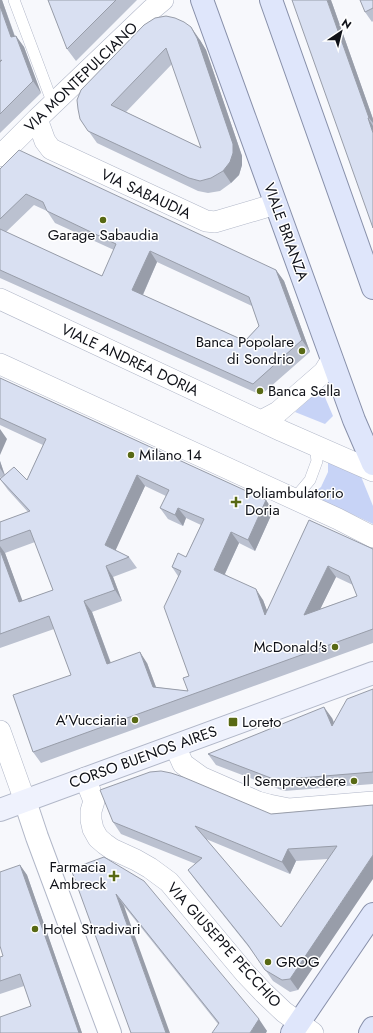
<svg xmlns="http://www.w3.org/2000/svg" width="373" height="1033" font-family="Jost,sans-serif">
<style>
.green{fill:#c7d3f6}
.lines{fill:none;stroke-linecap:round;stroke-linejoin:round}
.service-casing{stroke:#b1b7c8;stroke-width:12}
.minor-casing{stroke:#b1b7c8;stroke-width:22}
.tertiary-casing{stroke:#b1b7c8;stroke-width:24}
.secondary-casing{stroke:#b1b7c8;stroke-width:24}
.primary-casing{stroke:#8890aa;stroke-width:24}
.service{stroke:#fff;stroke-width:11}
.minor{stroke:#fff;stroke-width:21}
.tertiary{stroke:#fff;stroke-width:22}
.secondary{stroke:#eff2fd;stroke-width:22}
.primary{stroke:#dfe6fb;stroke-width:22}
.wall{fill:#bbc1d0;fill-rule:evenodd}
.shaded-wall{fill:#989da9}
.building{fill:#d9e0f2;stroke:#989da9;fill-rule:evenodd}
.poi-dot{fill:#586914;stroke:#fff;stroke-width:1.5}
.labels{text-anchor:middle;stroke-width:3;stroke-linejoin:round;paint-order:stroke}
.street-label{font-size:15px;fill:#0f1118;stroke:#fff}
.poi-label{font-size:15px;fill:#0f1118;stroke:#fff;text-anchor:start}
</style>
<rect width="100%" height="100%" fill="#f7f8fc"/>
<path class="green" d="M321 388 333 416 325 424 295 412Z
M328 460 360 474 373 506V524L311 495 321 487 328 472Z"/>
<g class="lines">
<defs>
<path id="service" d="M14 0 53 104
M294 499 310 480 317 461 315 446"/>
<path id="minor" d="M37 119 45 141 51 149 206 221 215 222 276 204
M0 156 37 119 151 10 163 0
M0 299 282 431 373 471
M0 364 338 519 373 537
M261 421 278 412 324 372 332 359
M0 731 25 801
M175 746 183 764 201 777 258 802 269 805 289 809 373 802
M85 778 94 801 91 811V820L93 829 98 838 105 844 112 849 136 860 150 868 169 882 245 973 264 993 284 1012 313 1033"/>
<path id="tertiary" d="M25 801 37 837 110 1033"/>
<path id="secondary" d="M0 810 373 673"/>
<path id="primary" d="M202 0 354 420 373 464
M271 0 373 288
M292 1033 373 914
M370 1033 373 1028"/>
</defs>
<use href="#service" class="service-casing"/>
<use href="#minor" class="minor-casing"/>
<use href="#tertiary" class="tertiary-casing"/>
<use href="#secondary" class="secondary-casing"/>
<use href="#primary" class="primary-casing"/>
<use href="#service" class="service"/>
<use href="#minor" class="minor"/>
<use href="#tertiary" class="tertiary"/>
<use href="#secondary" class="secondary"/>
<use href="#primary" class="primary"/>
</g>
<path class="wall" d="M0 0H2L15 36H16L24 47 41 93 0 133Z
M48 0H137L76 61 67 49Z
M331 0 373 119V228Z
M373 0V21L372 22 365 12Z
M166 16 200 40 206 50 242 156V165L239 175 231 183 220 191 208 193 198 191 97 143 80 119ZM172 64 201 148 126 112Z
M0 169 276 270 284 281 310 352 261 395 0 278ZM34 205 47 211 55 223 114 250 102 276 6 232ZM157 262 252 306 259 326 245 341 143 295Z
M0 378 266 500 273 511 255 551 239 543 225 574 263 600 267 611 309 520 373 549V643L41 763 33 752 71 675 54 629 0 648V522L28 512 8 490 0 479 3 476 0 478V461L5 475 27 480 43 445 0 425ZM145 486 166 496 160 508 168 519 183 526 186 518 201 525 186 557 172 567 178 576 189 676 188 691 156 687 147 663H111L92 612 122 601 113 577 137 568 129 557 115 550ZM35 542 53 590 22 601 5 553ZM336 577 353 585 357 596 320 609Z
M373 689V784L284 791 216 765 208 754 332 718 334 722Z
M373 805 298 990 290 992 273 981 255 955 196 881 188 870 196 864 121 834 113 822 271 814ZM206 839 290 874 296 861 328 859 281 927Z
M104 857 267 1031 218 1024 124 906 131 1033Z
M20 865 27 875 82 1033H0L1 1017 31 1006 24 986 0 994V957L3 956Z"/>
<path class="shaded-wall" d="M0 0H2L19 49 11 37 0 6Z
M327 0H331L373 119V123L369 118Z
M191 27 200 40 206 50 242 156V165L239 175 231 183 223 171Z
M16 36 24 47 41 93 33 81Z
M368 118 373 126V133Z
M150 251 157 262 140 301 132 290Z
M276 270 284 281 310 352 302 340Z
M0 429 7 439 0 455Z
M0 461 5 476 0 468Z
M137 475 145 486 113 556 105 545Z
M266 500 273 511 255 551 248 540Z
M178 508 186 518 183 526 175 515Z
M231 532 239 543 222 580 214 570Z
M0 546 5 553 27 613 19 602 0 550Z
M106 566 113 577 122 601 115 590Z
M328 566 336 577 312 626 304 615Z
M256 589 263 600 273 626 265 615Z
M84 601 92 612 115 675 107 664Z
M140 652 147 663 160 698 153 687Z
M324 707 332 718 339 737 332 726Z
M288 849 296 861 290 874 282 862Z
M373 855V879L298 990 290 979Z
M20 865 27 875 82 1033H79Z
M116 894 124 906 170 1033H166Z
M259 1019 267 1031 266 1033H250Z"/>
<path class="building" d="M48 0H116L67 49Z
M292 0H327L369 118H368L373 133V228Z
M360 0H373V8L365 12Z
M0 6 11 37 16 36 33 81 0 114V62L2 60 0 61Z
M166 16 175 18 184 22 191 27 197 38 233 144V153L230 162 223 171 211 178 200 181 189 178 88 131 80 119 78 109 77 100 81 90 144 25 155 18ZM166 48 201 148 111 105Z
M19 150 276 270 302 340 253 384 0 270V229L102 276 116 244 47 211 43 202 26 194 0 219V169ZM150 251 249 297 259 326 245 341 132 290Z
M0 378 266 500 248 540 231 532 214 570 256 589 265 615 309 520 373 549V629L33 752 13 695 71 675 49 616 0 634V550L19 602 53 590 30 530 0 541V522L30 511 0 479 14 467 27 480 46 439 0 418ZM137 475 169 490 160 508 175 515 178 508 204 519 186 557 178 553 172 567 181 571 164 607 189 676 183 678 188 691 153 687 140 652 107 664 84 601 115 590 106 566 129 557 105 545ZM328 566 349 576 357 596 304 615Z
M373 689V772L276 780 208 754 324 707 332 726 347 699Z
M161 771 171 773 183 777 271 814 373 805V855L290 979 282 980 265 970 248 945 188 870 202 858 113 822 100 790 150 772ZM195 826 282 862 288 849 337 846 281 927Z
M104 857 144 881 259 1019 250 1033H212L219 1023 116 894 166 1033H131L71 869Z
M20 865 79 1033H0V1017L31 1006 20 974 0 981V957L3 956 0 946V872Z"/>
<g class="poi-dot">
<circle cx="103" cy="220" r="4"/>
<circle cx="302" cy="351" r="4"/>
<circle cx="260" cy="391" r="4"/>
<circle cx="131" cy="455" r="4"/>
<path d="M234 496h4v4h4v4h-4v4h-4v-4h-4v-4h4z"/>
<circle cx="335" cy="647" r="4"/>
<circle cx="135" cy="720" r="4"/>
<rect x="228" y="717" width="10" height="10" rx="2"/>
<circle cx="354" cy="781" r="4"/>
<path d="M112 870h4v4h4v4h-4v4h-4v-4h-4v-4h4z"/>
<circle cx="35" cy="929" r="4"/>
<circle cx="268" cy="962" r="4"/>
</g>
<g class="labels">
<g class="street-label">
<text transform="translate(81 77) rotate(-44)" y="5">VIA MONTEPULCIANO</text>
<text transform="translate(146 194) rotate(25)" y="5">VIA SABAUDIA</text>
<text transform="translate(286 232) rotate(70)" y="5">VIALE BRIANZA</text>
<text transform="translate(130 360) rotate(25)" y="5">VIALE ANDREA DORIA</text>
<text transform="translate(143 757) rotate(-20)" y="5">CORSO BUENOS AIRES</text>
<text transform="translate(224 945) rotate(48)" y="5">VIA GIUSEPPE PECCHIO</text>
</g>
<g class="poi-label">
<text x="103" y="240" text-anchor="middle">Garage Sabaudia</text>
<text x="294" y="347" text-anchor="end">Banca Popolare<tspan x="294" dy="17">di Sondrio</tspan></text>
<text x="268" y="396">Banca Sella</text>
<text x="139" y="460">Milano 14</text>
<text x="245" y="498">Poliambulatorio<tspan x="245" dy="17">Doria</tspan></text>
<text x="327" y="652" text-anchor="end">McDonald's</text>
<text x="127" y="725" text-anchor="end">A'Vucciaria</text>
<text x="242" y="727">Loreto</text>
<text x="346" y="786" text-anchor="end">Il Semprevedere</text>
<text x="106" y="872" text-anchor="end">Farmacia<tspan x="106" dy="17">Ambreck</tspan></text>
<text x="43" y="934">Hotel Stradivari</text>
<text x="276" y="967">GROG</text>
</g>
</g>
<g transform="translate(341 32) rotate(35)" stroke="#ffffff" stroke-width="3" paint-order="stroke">
<path d="M0-3L7 15L0 10L-7 15Z" fill="#0f1118"/>
<text y="-6" font-size="11" font-weight="bold" text-anchor="middle" fill="#0f1118">N</text>
</g>
</svg>
